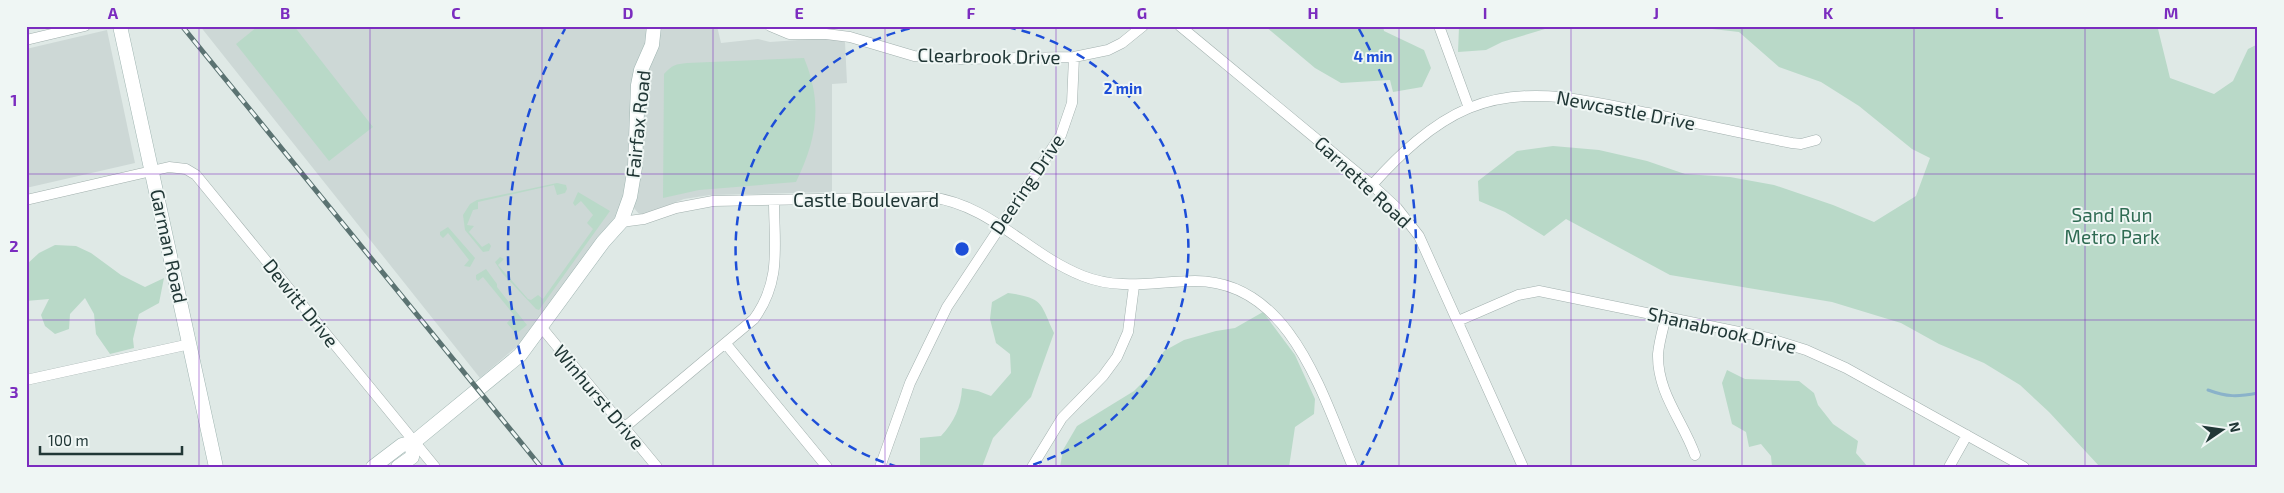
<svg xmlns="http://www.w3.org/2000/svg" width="2284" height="493" font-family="'Exo 2',sans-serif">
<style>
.built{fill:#cdd8d6}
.green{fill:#b9d9c8}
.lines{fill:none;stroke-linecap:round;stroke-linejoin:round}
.stream{stroke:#8ab2ca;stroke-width:3}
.street-casing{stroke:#a2b0ae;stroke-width:11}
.secondary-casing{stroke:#9fb4b1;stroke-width:15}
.street{stroke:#fff;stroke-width:10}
.secondary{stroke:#fff;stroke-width:14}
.rail-casing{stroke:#5b7372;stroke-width:5}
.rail{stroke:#eff6f4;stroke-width:3;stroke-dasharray:9;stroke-linecap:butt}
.grid{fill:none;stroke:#7b2cbf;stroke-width:1;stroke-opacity:0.55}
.ring{fill:none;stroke:#1d4ed8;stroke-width:2.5;stroke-dasharray:9 6}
.labels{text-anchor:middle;stroke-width:4;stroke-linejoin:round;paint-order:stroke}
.street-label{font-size:19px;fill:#213736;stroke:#eff6f4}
.park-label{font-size:19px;fill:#2f6b53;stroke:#eff6f4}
.centre{fill:#1d4ed8;stroke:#eff6f4;stroke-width:2.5}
.ring-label{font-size:15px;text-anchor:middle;font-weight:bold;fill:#1d4ed8;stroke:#eff6f4;stroke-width:4;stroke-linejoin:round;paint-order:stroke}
.neatline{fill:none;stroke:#7b2cbf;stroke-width:2}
.grid-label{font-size:16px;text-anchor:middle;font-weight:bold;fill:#7b2cbf}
</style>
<rect width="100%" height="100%" fill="#dfe9e6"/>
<path class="built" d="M200 26H717L721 43 758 39 770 42 827 38 845 42 847 83 832 84V192L710 195 684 199 645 214H639L634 208 615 217 529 336 480 378Z
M107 30 135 163 26 188V49Z"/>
<path class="green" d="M258 26H294L373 127 329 161 236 44Z
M1265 26H1383L1384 31 1424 50 1431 68 1422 87 1393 92 1390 80 1341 83 1315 68Z
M1463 26H1555L1502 42 1486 50 1458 52 1459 27Z
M1686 26H2161L2158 29 2170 78 2214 94 2233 81 2248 49 2258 44V467H2100L2049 412 2020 385 1984 363 1939 344 1901 323 1832 302 1670 275 1566 219 1544 236 1505 212 1479 201 1478 181 1517 151 1553 146 1599 150 1647 161 1685 174 1730 177 1774 185 1833 205 1874 222 1916 196 1930 158 1912 149 1859 106 1821 82 1779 67 1739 32Z
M804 58C823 103 817 139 796 182L699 190 663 198 664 74C672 65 676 64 687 63Z
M557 183 566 185 567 189 565 193 557 195 554 185 478 202V209L473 210 467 225 474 226 469 232 482 247 489 243 491 246 489 251 483 252 465 230 463 215 470 204 477 200Z
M578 192 610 211 539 310 536 309 502 273 495 262 500 257 504 259 498 265 528 299 531 300 538 295 543 299 593 229 587 223 593 215 581 201 575 206 573 203Z
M448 227 475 258 470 267 464 266 469 260 448 233 443 238 440 235V232Z
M55 245 76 246 91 253 121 275 145 287 164 278 159 303 139 314 133 339 134 348 110 354 96 334 94 314 85 298 70 314 69 329 55 334 45 326 41 315 49 299 26 301V265L39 253Z
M486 269 497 284V287L527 325 516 334 507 323 514 315 483 277 478 281 476 279V275Z
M1008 293C1044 298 1040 303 1054 333L1031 397 993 438 982 467H920V438L941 436C954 422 961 407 962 388L978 391 991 396 1011 373 1010 354 996 343 990 319 992 302Z
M1263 312 1295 355 1315 399 1314 414 1295 427 1289 467H1060L1063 450 1077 426 1134 391 1151 374 1164 351 1184 340 1216 331 1235 328Z
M1727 370 1745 379 1799 381 1814 393 1818 405 1833 424 1858 441 1856 453 1868 467H1772L1771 456 1761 444 1749 447 1746 432 1732 424 1722 383Z"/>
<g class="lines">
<path class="stream" d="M2208 390C2227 397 2237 397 2258 393"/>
<defs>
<path id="street" d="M770 26 789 34H826L850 37 914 56 960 59 1074 57 1108 50 1122 43 1143 26
M1180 26 1372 185 1397 208 1419 236 1523 467
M1439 26 1469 108
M26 40 85 26
M1372 185C1399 155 1431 124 1469 108 1529 84 1588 101 1648 113 1696 123 1744 134 1792 143L1801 144 1816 140
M26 200 169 167 186 169 196 175 435 467
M621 222 644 219 676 208 713 201 930 197C992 205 1027 254 1083 276 1121 291 1156 281 1195 281 1291 281 1322 395 1353 467
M1666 316C1663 329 1659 342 1658 354 1657 393 1683 421 1695 455
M1458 321 1518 295 1539 291 1768 338 1806 350 1846 368 2024 467
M542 328 657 467
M726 344 827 467
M26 380 190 344
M625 427 754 319C782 280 774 246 774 200
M880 467 910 383 947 307 1061 135 1072 103 1074 57
M1032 467 1062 418 1103 376 1117 357 1128 332 1134 286
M1949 467 1967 435"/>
<path id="secondary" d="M120 26 216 467
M373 467 402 445 414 442 520 355 603 242 621 222 630 197 635 167 638 85 641 70 652 45 654 26
M398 467 412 457 414 442"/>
</defs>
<use href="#street" class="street-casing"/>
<use href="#secondary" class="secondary-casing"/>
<use href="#street" class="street"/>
<use href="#secondary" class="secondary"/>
<defs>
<path id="rail" d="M182 26 541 467"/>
</defs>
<use href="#rail" class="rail-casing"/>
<use href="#rail" class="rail"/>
</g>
<path class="grid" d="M199 26V467M370 26V467M542 26V467M713 26V467M885 26V467M1056 26V467M1228 26V467M1399 26V467M1571 26V467M1742 26V467M1914 26V467M2085 26V467M26 174H2258M26 320H2258"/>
<g class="ring">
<path d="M898 467A227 227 0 0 1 917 27M1007 27A227 227 0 0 1 1026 467"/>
<path d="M563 466A454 454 0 0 1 565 29M1359 29A454 454 0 0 1 1361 466"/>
</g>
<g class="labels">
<g class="street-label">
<text transform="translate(989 56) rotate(1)" y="7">Clearbrook Drive</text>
<text transform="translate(1626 110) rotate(11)" y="7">Newcastle Drive</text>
<text transform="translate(638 124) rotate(-84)" y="7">Fairfax Road</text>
<text transform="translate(1363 182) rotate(43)" y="7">Garnette Road</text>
<text transform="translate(1027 184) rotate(-56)" y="7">Deering Drive</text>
<text x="866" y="207">Castle Boulevard</text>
<text transform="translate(169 246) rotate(78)" y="7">Garman Road</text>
<text transform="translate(301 303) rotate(51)" y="7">Dewitt Drive</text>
<text transform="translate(1722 330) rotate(13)" y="7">Shanabrook Drive</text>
<text transform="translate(599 397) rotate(50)" y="7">Winhurst Drive</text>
</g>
<g class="park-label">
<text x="2112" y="222">Sand Run<tspan x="2112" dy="22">Metro Park</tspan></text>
</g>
</g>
<circle cx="962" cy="249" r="8" class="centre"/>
<g class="ring-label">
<text x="1373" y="62">4 min</text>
<text x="1123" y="94">2 min</text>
</g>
<rect width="2284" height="493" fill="none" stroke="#eff6f4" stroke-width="55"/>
<g transform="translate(2222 430) rotate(77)" stroke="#eff6f4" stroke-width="4" paint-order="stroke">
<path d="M0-4L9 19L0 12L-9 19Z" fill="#213736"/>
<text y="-8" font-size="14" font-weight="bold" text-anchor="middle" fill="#213736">N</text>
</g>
<path d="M40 446v8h142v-8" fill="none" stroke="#213736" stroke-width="2.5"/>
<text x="48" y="446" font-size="15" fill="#213736" stroke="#eff6f4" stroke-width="4" paint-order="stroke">100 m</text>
<rect x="28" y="28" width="2228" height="438" class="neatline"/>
<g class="grid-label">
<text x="113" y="19">A</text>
<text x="285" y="19">B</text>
<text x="456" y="19">C</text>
<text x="628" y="19">D</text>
<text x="799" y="19">E</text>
<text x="971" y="19">F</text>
<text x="1142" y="19">G</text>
<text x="1313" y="19">H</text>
<text x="1485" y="19">I</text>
<text x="1656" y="19">J</text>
<text x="1828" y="19">K</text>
<text x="1999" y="19">L</text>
<text x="2171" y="19">M</text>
<text x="14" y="106">1</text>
<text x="14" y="252">2</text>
<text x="14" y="398">3</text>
</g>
</svg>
